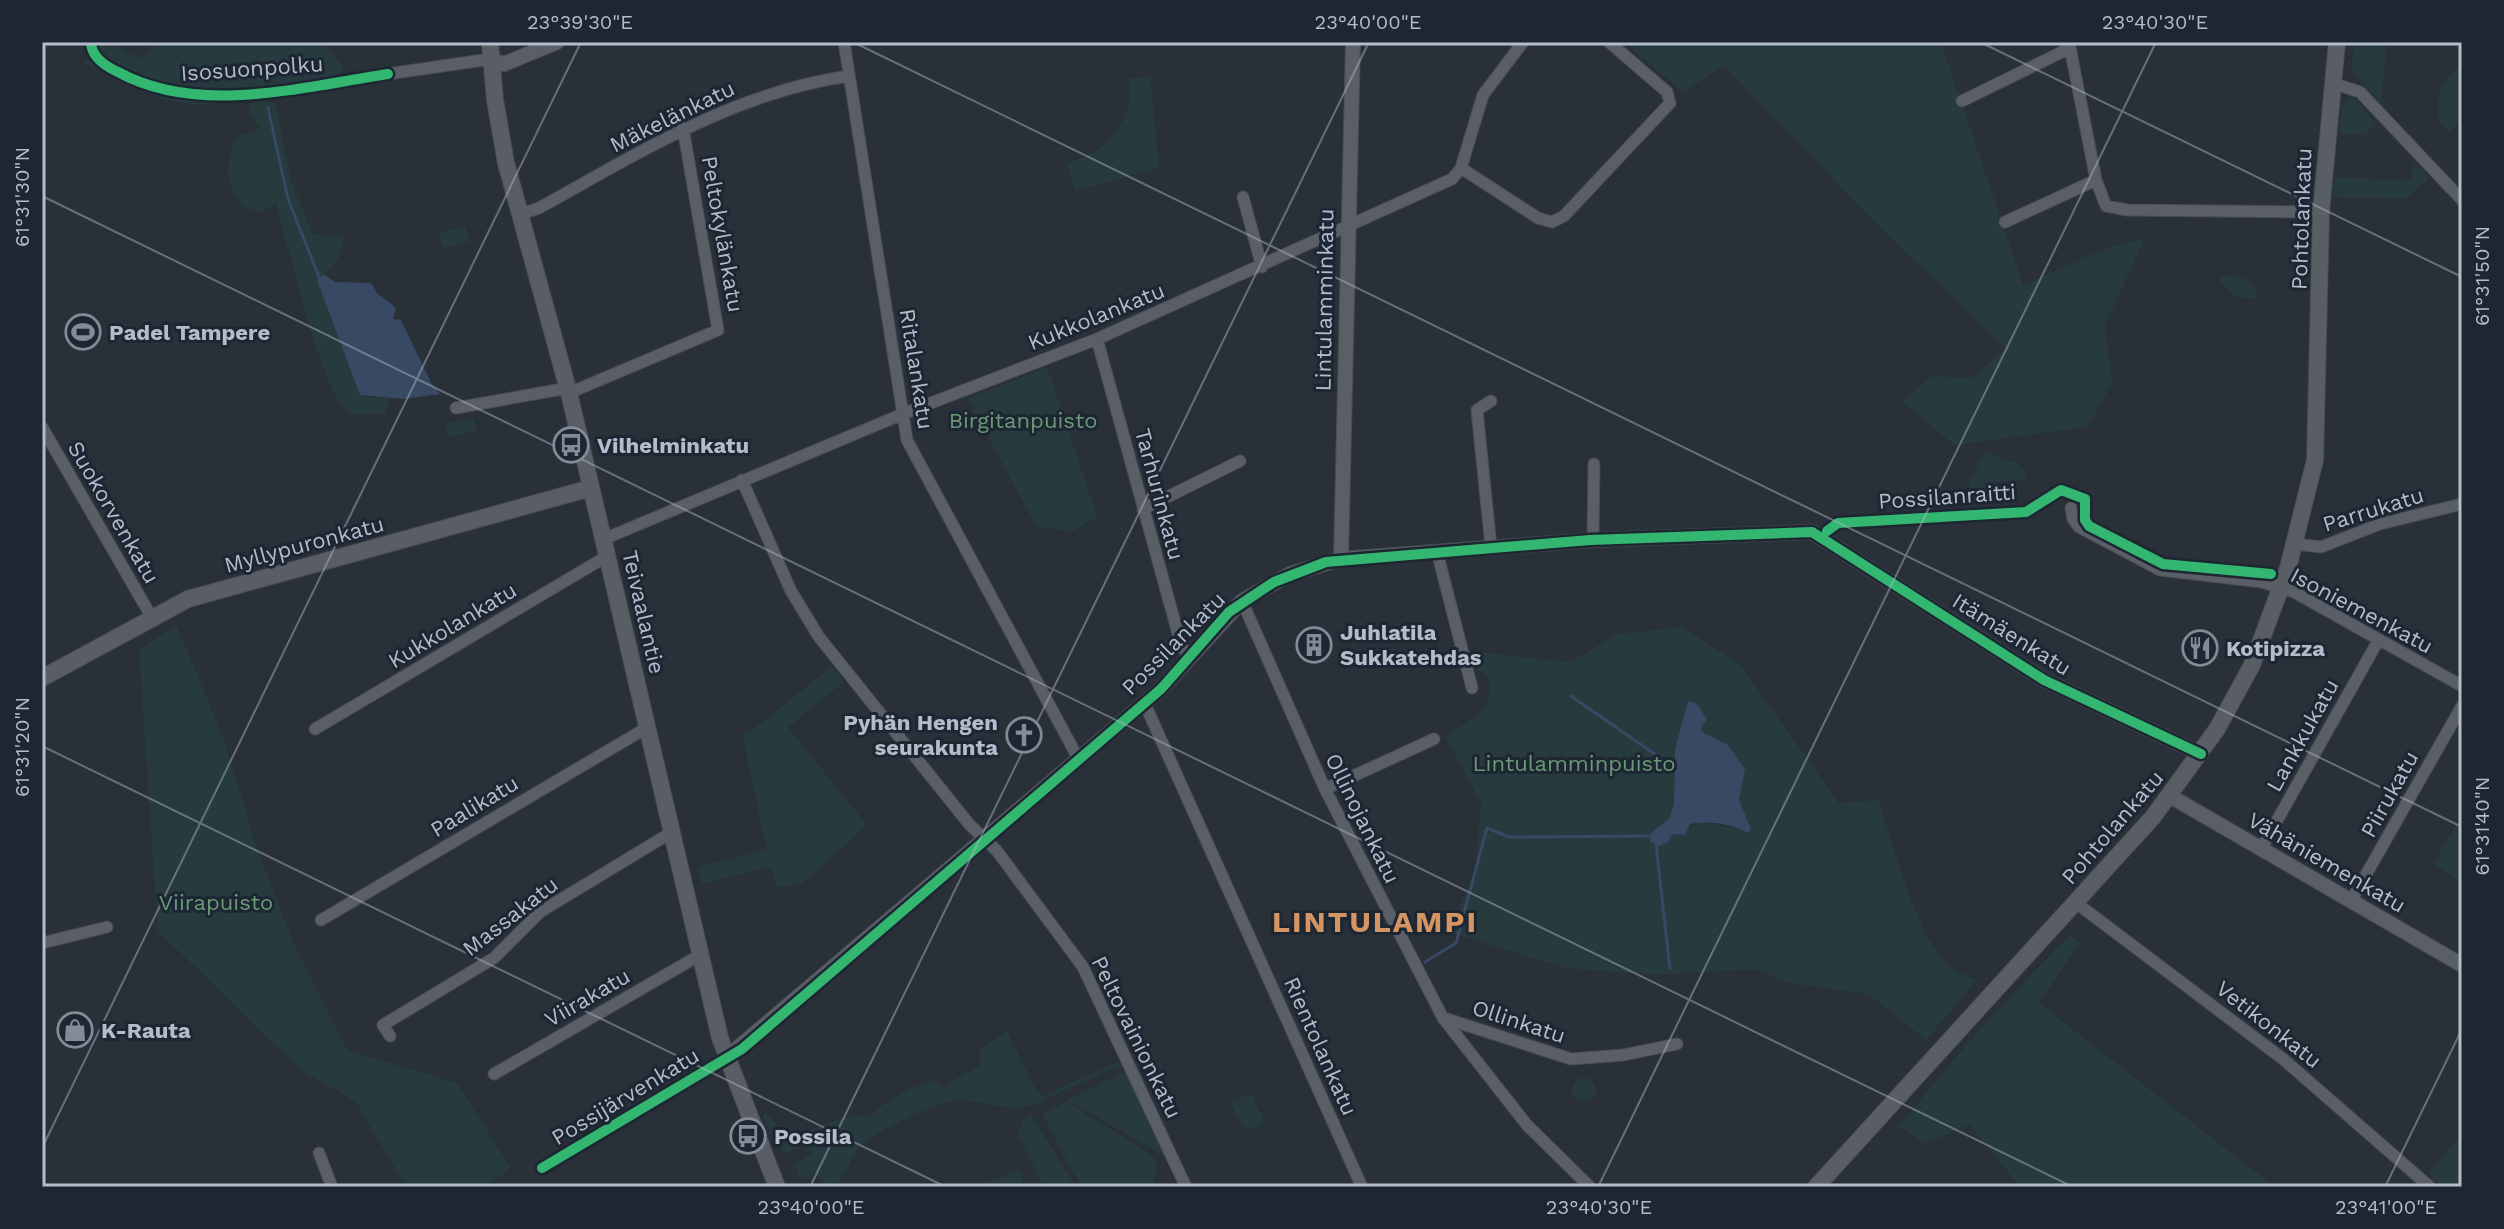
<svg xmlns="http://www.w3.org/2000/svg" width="2504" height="1229" font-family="'Work Sans',sans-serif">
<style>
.green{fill:#273a3e;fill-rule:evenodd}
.water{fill:#384963}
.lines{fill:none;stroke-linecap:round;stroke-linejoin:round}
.stream{stroke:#384963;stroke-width:3}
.minor-casing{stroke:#484c53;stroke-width:13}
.tertiary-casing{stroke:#484c53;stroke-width:16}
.secondary-casing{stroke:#484c53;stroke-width:18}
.minor{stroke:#5a5e66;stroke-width:11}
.tertiary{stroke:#5a5e66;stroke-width:14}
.secondary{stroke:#595d64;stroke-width:16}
.cycleway-casing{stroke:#1d2633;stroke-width:15}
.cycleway{stroke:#33b770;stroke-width:10}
.ticks{fill:none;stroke:#b4bcc9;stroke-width:2;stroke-opacity:0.45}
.labels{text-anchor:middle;stroke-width:6;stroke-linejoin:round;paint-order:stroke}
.street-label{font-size:22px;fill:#b4bcc9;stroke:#1d2633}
.poi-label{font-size:22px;font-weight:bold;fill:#b4bcc9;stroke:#1d2633;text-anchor:start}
.park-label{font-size:22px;fill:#6b9a76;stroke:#1d2633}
.district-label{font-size:30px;font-weight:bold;letter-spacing:2px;fill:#d59563;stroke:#1d2633}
.neatline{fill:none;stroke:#b4bcc9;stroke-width:3}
.ticks-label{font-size:20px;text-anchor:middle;fill:#b4bcc9}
</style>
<rect width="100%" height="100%" fill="#2a3038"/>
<path class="green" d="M94 42H105L143 60 153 42H323L343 66 331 89 197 105 159 98 84 63Z
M1625 42H1941L2023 285 2110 247 2145 238 2105 325 2112 383 2088 427 1954 445 1902 401 1932 376 1971 378 2006 349 1871 218 1724 66 1682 92Z
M2353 42H2387L2381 103 2352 72Z
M2462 64V119L2450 132 2440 123C2434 95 2441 83 2462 64Z
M1150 76 1159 168 1075 191 1067 163C1108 152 1135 121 1129 78Z
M2348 97 2354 98 2376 123 2364 135 2339 133 2342 106Z
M255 101 275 102 291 181 313 235H343C346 254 333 267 319 277 328 320 349 359 368 398H389L385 413C371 415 356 418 344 408 322 389 286 239 276 203L261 213C225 207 221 163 238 136L260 129 248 108Z
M2415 164 2429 178 2405 199 2332 197 2335 177 2410 181Z
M466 226 469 241 443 248 439 233Z
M2234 275 2250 281 2257 291 2256 299 2235 297 2218 278Z
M1047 367 1097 517 1071 532 1036 526 968 399Z
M474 418 477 431 448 437 445 424Z
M1985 452 2019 464V468L2026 469V480L1993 482 1985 492 1975 491 1968 484Z
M177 626 225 742 256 846 293 942 347 1050 457 1083 511 1168 486 1187H406L356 1102 302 1071 158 931 139 649Z
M1681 627 1739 663 1839 803 1879 800C1892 841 1919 947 1954 970 1961 974 1970 977 1977 980L1926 1040 1868 994 1789 983 1754 969 1654 975 1566 968 1451 933 1476 864 1481 802 1445 737C1470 720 1496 710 1488 677L1476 669 1470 651 1570 662 1618 634ZM1684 712 1702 732 1728 745 1739 800 1751 829 1748 833C1732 825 1719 827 1703 821L1673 834H1650L1669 819 1674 804 1675 750 1685 725Z
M832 666 844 682 788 727 867 825 802 884 777 887 770 867 702 884 698 867 767 850 742 733 753 730Z
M2462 815V883L2433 864Z
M2070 935 2080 943 2039 1003 2275 1187H2020L1969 1124 1925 1144 1898 1126 1994 1013Z
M1007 1031 1037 1092 1046 1096 1045 1101C1002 1117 994 1099 955 1101 938 1102 878 1131 865 1142 850 1155 849 1175 833 1187H828L815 1173 801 1179 794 1165 812 1154 803 1145 784 1154 762 1116 766 1113 789 1139 838 1119 873 1114C887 1098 914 1087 935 1080L941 1087 981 1065 979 1050Z
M1118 1062 1120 1065 1049 1098 1047 1093Z
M1126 1072 1164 1155 1066 1100Z
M1572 1090a12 12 0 1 1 24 0a12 12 0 1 1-24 0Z
M1250 1093 1265 1123 1252 1129 1243 1127 1231 1104 1233 1100Z
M1067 1102 1153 1156 1158 1168 1153 1184 1081 1187 1042 1114Z
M1031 1114 1076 1187H1044L1018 1134 1023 1119Z
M2462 1133V1181L2457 1187H2443L2428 1174Z
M1018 1169 1026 1187H977Z"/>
<path class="water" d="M323 274 335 282 371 283 377 293 396 308 393 319 401 320 431 383 440 394 403 399 360 395 317 280Z
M1688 701 1696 703 1707 719 1701 728 1702 732 1728 745 1745 769 1739 800 1751 829 1748 833C1731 824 1709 820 1690 824L1685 835 1673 834 1667 843 1658 846 1650 842V834L1669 819 1674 804 1675 750Z"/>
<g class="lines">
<path class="stream" d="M268 108 288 199 319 277
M1571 696 1666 762 1675 761
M1656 845 1670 969
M1425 962 1456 943 1487 828 1509 837 1649 836"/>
<defs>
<path id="minor" d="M844 42 907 440 1078 758
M2069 42 2096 180 2106 206 2127 210 2321 212
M388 74 490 59
M2332 83 2360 92 2462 200
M1962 101 2070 48
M1461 168 1538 218 1552 222 1564 216 1670 103 1667 92 1609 42
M1243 197 1262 267
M521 214 539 208C639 153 735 92 849 76
M2005 222 2096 180
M1097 339 1182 648 1190 656
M569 393 718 330 683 128
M456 408 568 388
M42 427 151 616
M742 480 791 591 819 637 969 824 997 851 1083 967 1186 1187
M2071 508 2073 519 2079 527 2160 570 2262 582 2294 592 2462 686
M1143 509 1240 461
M604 539 905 413 1097 339 1452 179 1461 168 1483 95 1523 42
M1593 540 1594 464
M2295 544 2321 547 2380 524 2462 504
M1491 547 1477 410 1491 401
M1437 552 1472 688
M1242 601 1325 789 1443 1018 1527 1125 1590 1187
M1144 702 1362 1187
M315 729 609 555
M1325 789 1434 739
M2261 849 2378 641
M2351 901 2462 706
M2075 902 2283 1059 2430 1187
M321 920 648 727
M42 943 107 927
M1444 1018 1571 1059 1623 1055 1677 1044
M390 1036 383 1025 494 958 540 912 672 832
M494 1074 700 955
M319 1153 332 1187
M542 1168 727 1057"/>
<path id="tertiary" d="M490 59 504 64 557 42
M1341 559 1353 42
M2170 796 2462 965
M727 1057 1161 689 1242 601 1290 574 1341 559 1593 540 1812 532 2044 680 2201 754"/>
<path id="secondary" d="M490 42 495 100 506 163 569 393 720 1038 777 1187
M42 678 188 599 591 488
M1816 1187 2153 817 2217 729 2252 665 2288 568 2315 460 2321 212 2337 42"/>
</defs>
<use href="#minor" class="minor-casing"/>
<use href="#tertiary" class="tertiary-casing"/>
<use href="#secondary" class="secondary-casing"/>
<use href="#minor" class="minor"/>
<use href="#tertiary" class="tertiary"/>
<use href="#secondary" class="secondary"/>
<defs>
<path id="cycleway" d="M91 42C91 57 105 66 118 72 198 116 302 87 388 74
M1827 531 1838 523 2026 512 2061 490 2085 499V520L2089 526 2163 564 2271 574
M542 1168 742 1049 1161 689 1229 612 1274 582 1326 562 1590 540 1812 532 2044 680 2201 754"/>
</defs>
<use href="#cycleway" class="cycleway-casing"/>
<use href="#cycleway" class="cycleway"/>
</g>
<path class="ticks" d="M853 42 2462 827M1980 42 2462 277M42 196 2073 1187M42 746 946 1187M42 1148 581 42M810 1187 1369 42M1598 1187 2156 42M2385 1187 2462 1029"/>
<defs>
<symbol id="stadium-ring" viewBox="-11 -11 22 22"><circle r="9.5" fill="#1d2633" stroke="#848b96" stroke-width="1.5"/><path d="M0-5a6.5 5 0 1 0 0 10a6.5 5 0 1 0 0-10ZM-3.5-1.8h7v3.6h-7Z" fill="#848b96"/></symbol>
<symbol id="bus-ring" viewBox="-11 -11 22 22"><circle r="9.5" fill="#1d2633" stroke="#848b96" stroke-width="1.5"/><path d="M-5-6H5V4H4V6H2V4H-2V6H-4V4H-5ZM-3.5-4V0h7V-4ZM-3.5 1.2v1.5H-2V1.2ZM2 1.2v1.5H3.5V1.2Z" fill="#848b96"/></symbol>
<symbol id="building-ring" viewBox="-11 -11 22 22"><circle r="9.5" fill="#1d2633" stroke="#848b96" stroke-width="1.5"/><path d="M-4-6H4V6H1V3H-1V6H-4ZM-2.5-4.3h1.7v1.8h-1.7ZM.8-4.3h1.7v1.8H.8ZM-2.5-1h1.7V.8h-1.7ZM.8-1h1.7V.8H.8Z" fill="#848b96"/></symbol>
<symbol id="restaurant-ring" viewBox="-11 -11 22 22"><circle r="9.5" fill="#1d2633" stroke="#848b96" stroke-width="1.5"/><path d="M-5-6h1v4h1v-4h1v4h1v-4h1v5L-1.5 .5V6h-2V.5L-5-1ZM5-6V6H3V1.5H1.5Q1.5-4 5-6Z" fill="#848b96"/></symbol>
<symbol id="church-ring" viewBox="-11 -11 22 22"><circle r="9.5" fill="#1d2633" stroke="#848b96" stroke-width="1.5"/><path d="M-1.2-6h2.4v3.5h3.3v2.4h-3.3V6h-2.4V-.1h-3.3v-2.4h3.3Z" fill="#848b96"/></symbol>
<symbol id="shop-ring" viewBox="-11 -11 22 22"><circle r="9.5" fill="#1d2633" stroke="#848b96" stroke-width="1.5"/><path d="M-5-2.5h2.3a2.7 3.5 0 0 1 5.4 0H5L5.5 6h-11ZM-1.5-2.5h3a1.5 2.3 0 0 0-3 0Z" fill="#848b96"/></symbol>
</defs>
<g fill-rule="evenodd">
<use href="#stadium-ring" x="63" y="312" width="40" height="40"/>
<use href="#bus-ring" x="551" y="425" width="40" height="40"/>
<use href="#building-ring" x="1294" y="625" width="40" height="40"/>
<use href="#restaurant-ring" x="2180" y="628" width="40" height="40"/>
<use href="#church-ring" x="1004" y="715" width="40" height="40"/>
<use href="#shop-ring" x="55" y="1010" width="40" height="40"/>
<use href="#bus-ring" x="728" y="1116" width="40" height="40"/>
</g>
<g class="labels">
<g class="street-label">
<text transform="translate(252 68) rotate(-4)" y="8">Isosuonpolku</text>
<text transform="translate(672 116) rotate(-26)" y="8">Mäkelänkatu</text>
<text transform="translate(2301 219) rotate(-88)" y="8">Pohtolankatu</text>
<text transform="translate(723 234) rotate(80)" y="8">Peltokylänkatu</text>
<text transform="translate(1324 300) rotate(-89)" y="8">Lintulamminkatu</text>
<text transform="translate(1096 316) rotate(-22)" y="8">Kukkolankatu</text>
<text transform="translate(917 369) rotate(81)" y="8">Ritalankatu</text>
<text transform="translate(1160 494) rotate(75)" y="8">Tarhurinkatu</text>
<text transform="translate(1947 496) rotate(-4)" y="8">Possilanraitti</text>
<text transform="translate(2373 509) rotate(-17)" y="8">Parrukatu</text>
<text transform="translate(114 512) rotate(60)" y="8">Suokorvenkatu</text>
<text transform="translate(304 544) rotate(-15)" y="8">Myllypuronkatu</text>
<text transform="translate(2362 610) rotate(28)" y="8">Isoniemenkatu</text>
<text transform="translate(644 612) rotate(77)" y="8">Teivaalantie</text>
<text transform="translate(452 625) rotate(-31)" y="8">Kukkolankatu</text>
<text transform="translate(2012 634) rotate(32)" y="8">Itämäenkatu</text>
<text transform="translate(1173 643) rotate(-45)" y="8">Possilankatu</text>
<text transform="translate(2302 735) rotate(-61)" y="8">Lankkukatu</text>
<text transform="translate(2389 794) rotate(-61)" y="8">Piirukatu</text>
<text transform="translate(474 806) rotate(-31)" y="8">Paalikatu</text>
<text transform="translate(1363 818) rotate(64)" y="8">Ollinojankatu</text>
<text transform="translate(2112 827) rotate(-49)" y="8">Pohtolankatu</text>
<text transform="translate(2327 862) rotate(30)" y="8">Vähäniemenkatu</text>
<text transform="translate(510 916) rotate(-38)" y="8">Massakatu</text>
<text transform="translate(587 997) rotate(-30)" y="8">Viirakatu</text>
<text transform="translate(1519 1021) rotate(18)" y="8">Ollinkatu</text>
<text transform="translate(2269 1024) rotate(38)" y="8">Vetikonkatu</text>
<text transform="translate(1137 1037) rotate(64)" y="8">Peltovainionkatu</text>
<text transform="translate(1321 1046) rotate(66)" y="8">Rientolankatu</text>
<text transform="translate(625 1096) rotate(-31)" y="8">Possijärvenkatu</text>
</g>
<g class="poi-label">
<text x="109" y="340">Padel Tampere</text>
<text x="597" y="453">Vilhelminkatu</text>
<text x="1340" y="640">Juhlatila<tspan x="1340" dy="25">Sukkatehdas</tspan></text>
<text x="2226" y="656">Kotipizza</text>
<text x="998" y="730" text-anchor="end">Pyhän Hengen<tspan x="998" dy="25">seurakunta</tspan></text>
<text x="101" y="1038">K-Rauta</text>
<text x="774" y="1144">Possila</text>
</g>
<g class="park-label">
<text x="1023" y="428">Birgitanpuisto</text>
<text x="1574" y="771">Lintulamminpuisto</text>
<text x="216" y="910">Viirapuisto</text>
</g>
<g class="district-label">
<text x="1375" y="932">LINTULAMPI</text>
</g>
</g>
<rect width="2504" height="1229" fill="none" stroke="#1d2633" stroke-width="88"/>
<rect x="44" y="44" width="2416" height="1141" class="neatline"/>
<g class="ticks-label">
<text x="580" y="29">23°39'30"E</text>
<text x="1368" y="29">23°40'00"E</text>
<text x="2155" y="29">23°40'30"E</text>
<text transform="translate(22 197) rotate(-90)" y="7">61°31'30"N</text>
<text transform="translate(2482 276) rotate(-90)" y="7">61°31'50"N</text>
<text transform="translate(22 747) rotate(-90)" y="7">61°31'20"N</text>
<text transform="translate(2482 826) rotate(-90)" y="7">61°31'40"N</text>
<text x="811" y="1214">23°40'00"E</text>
<text x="1599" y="1214">23°40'30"E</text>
<text x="2386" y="1214">23°41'00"E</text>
</g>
</svg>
